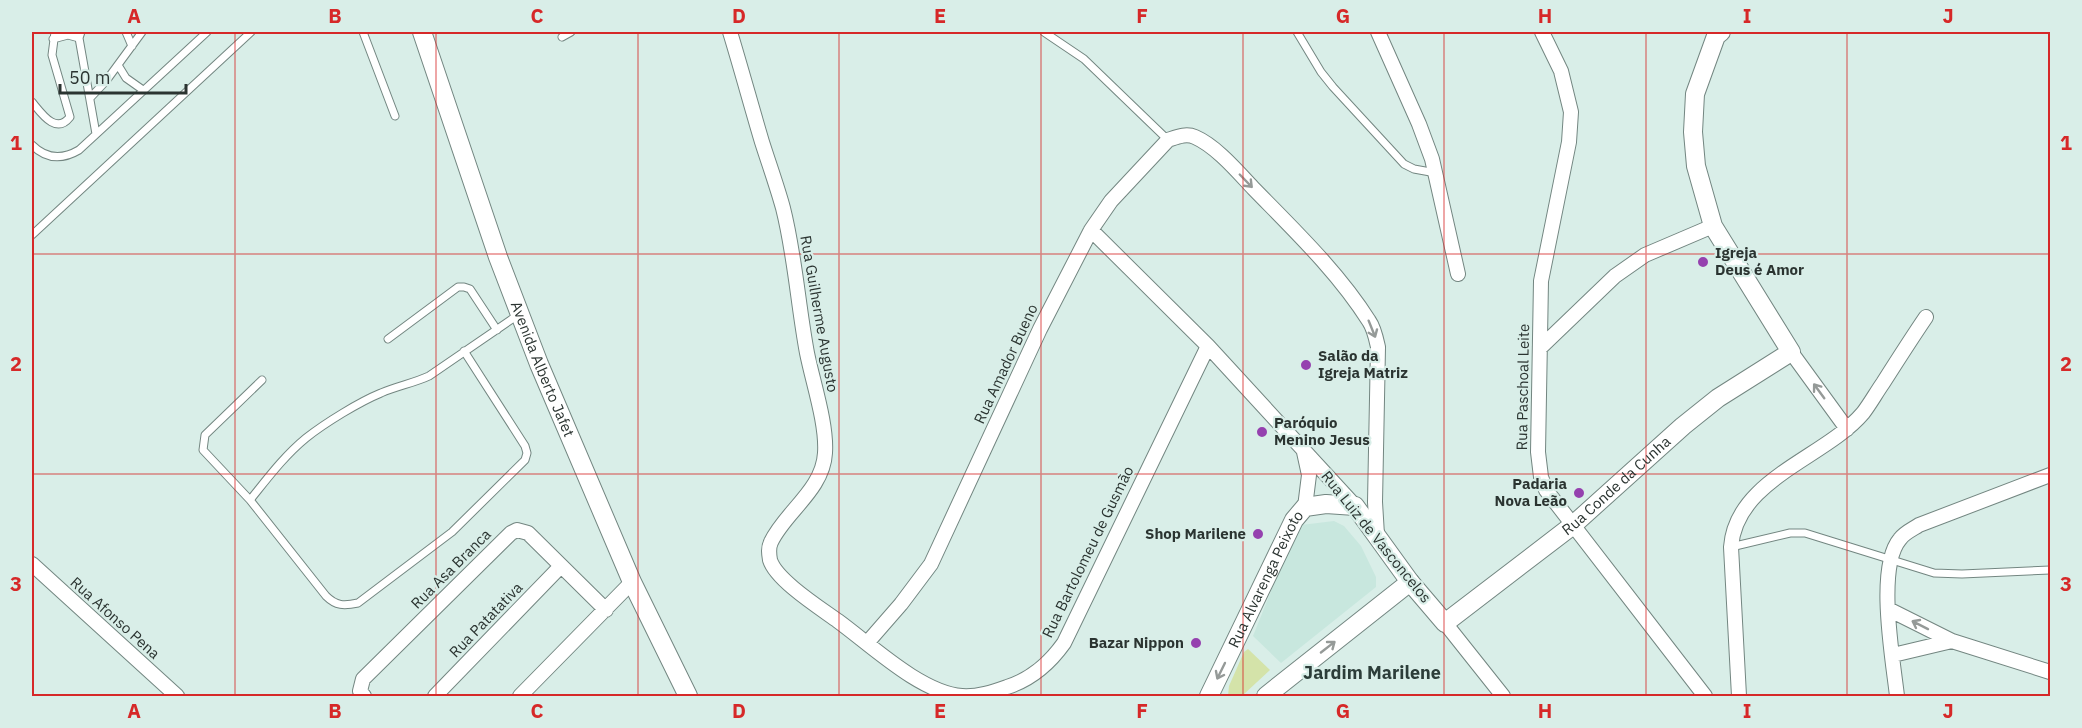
<svg xmlns="http://www.w3.org/2000/svg" width="2082" height="728" font-family="'IBM Plex Sans',sans-serif">
<style>
.built{fill:#c8e7de}
.green{fill:#d4e3a9}
.lines{fill:none;stroke-linecap:round;stroke-linejoin:round}
.service-casing{stroke:#738681;stroke-width:9}
.minor-casing{stroke:#738681;stroke-width:16}
.tertiary-casing{stroke:#738681;stroke-width:20}
.service{stroke:#fff;stroke-width:7}
.minor{stroke:#fff;stroke-width:14}
.tertiary{stroke:#fff;stroke-width:18}
.oneway{stroke:#959a98}
.grid{fill:none;stroke:#d62828;stroke-width:1.5;stroke-opacity:0.55}
.poi-dot{fill:#9541af;stroke:#d9eee8;stroke-width:2}
.labels{text-anchor:middle;stroke-width:4.5;stroke-linejoin:round;paint-order:stroke}
.poi-label{font-size:15px;font-weight:bold;fill:#2b3431;stroke:#d9eee8;text-anchor:start}
.street-label{font-size:15px;fill:#2b3431;stroke:#d9eee8}
.quarter-label{font-size:18px;font-weight:bold;fill:#2c3d39;stroke:#d9eee8}
.neatline{fill:none;stroke:#d62828;stroke-width:2}
.grid-label{font-size:20px;text-anchor:middle;font-weight:bold;fill:#d62828}
</style>
<rect width="100%" height="100%" fill="#d9eee8"/>
<path class="built" d="M1334 521 1344 526 1361 546 1376 577V587L1281 663 1253 636 1292 539 1301 525Z"/>
<path class="green" d="M1248 649 1270 670 1243 695 1228 696 1229 686 1244 652Z"/>
<g class="lines">
<defs>
<path id="service" d="M81 32 79 38 96 134
M126 32 132 46
M363 32 395 116
M1044 32 1084 59 1168 140
M1297 32 1321 72 1333 87 1404 164 1414 169 1436 173
M562 37 571 32
M53 39 68 35 79 38
M118 65 126 78 143 90
M90 98 106 81 142 32
M32 102C42 114 56 135 70 117L52 55 55 32
M32 145C46 159 62 160 79 150L207 32
M32 235 251 32
M388 339 458 287H464L470 289 497 330
M262 380 205 435 203 450 250 500 326 596C336 606 344 606 358 603L452 532 525 460 527 453 525 446 464 351
M250 500C267 479 284 456 306 438 325 423 359 402 381 393 397 386 414 383 429 376L518 315
M1731 547 1790 533H1805L1934 573 1962 574 2050 570"/>
<path id="minor" d="M730 32C741 68 751 105 762 142 769 164 777 186 783 208 795 255 798 305 807 353 813 383 827 424 825 453 823 490 785 512 771 542 768 548 769 554 770 560 776 580 820 608 838 621 871 645 921 693 962 696 978 697 993 692 1007 687 1032 679 1049 664 1064 643L1208 346
M1378 32 1419 124 1432 159 1458 274
M1542 32 1561 71 1571 112 1569 142 1541 281 1538 452 1541 477 1546 490 1705 696
M1091 230 1208 346 1355 506
M1540 348 1615 276 1645 255 1713 226
M1791 352 1847 429
M1304 452 1309 475 1305 507
M32 564 177 696
M1888 609 1952 641 2050 672
M1445 623 1503 696
M867 643 901 604 931 564 1040 329 1091 230 1111 201 1168 140C1177 137 1186 133 1195 137 1216 146 1238 172 1254 189 1294 230 1338 272 1369 321 1374 328 1376 338 1378 347L1375 502 1377 535
M1893 655 1952 641
M364 696 360 691 363 679 511 533 517 530 528 533 606 610
M435 696 561 566
M520 696 632 582
M1739 696 1731 547C1736 479 1825 458 1863 413 1870 404 1876 393 1883 383 1897 361 1911 339 1926 317
M1897 696C1893 660 1876 567 1900 539 1904 533 1913 529 1919 525L2050 475"/>
<g id="tertiary">
<path id="s1" d="M422 32 498 257 539 364 632 582 688 696"/>
<path id="s2" d="M1209 696 1294 520 1305 507 1326 504 1355 506 1410 582 1445 623 1573 525 1683 426 1718 398 1791 352 1713 226 1696 166 1693 132 1695 94 1716 36 1721 32"/>
<path d="M1266 696 1410 582"/>
</g>
</defs>
<use href="#service" class="service-casing"/>
<use href="#minor" class="minor-casing"/>
<use href="#tertiary" class="tertiary-casing"/>
<use href="#service" class="service"/>
<use href="#minor" class="minor"/>
<use href="#tertiary" class="tertiary"/>
</g>
<defs><path id="oneway-shaft" d="M-6 0H5M1.5-3L5.5 0L1.5 3" fill="none" stroke-width="1.6" stroke-linecap="round" stroke-linejoin="round" transform="scale(1.5)"/></defs>
<g class="oneway">
<use href="#oneway-shaft" transform="translate(1246 181) rotate(46)"/>
<use href="#oneway-shaft" transform="translate(1372 329) rotate(68)"/>
<use href="#oneway-shaft" transform="translate(1819 391) rotate(-126)"/>
<use href="#oneway-shaft" transform="translate(1920 625) rotate(-153)"/>
<use href="#oneway-shaft" transform="translate(1328 647) rotate(-38)"/>
<use href="#oneway-shaft" transform="translate(1221 671) rotate(116)"/>
</g>
<path class="grid" d="M235 32V696M436 32V696M638 32V696M839 32V696M1041 32V696M1243 32V696M1444 32V696M1646 32V696M1847 32V696M32 254H2050M32 474H2050"/>
<g class="poi-dot">
<circle cx="1703" cy="262" r="6"/>
<circle cx="1306" cy="365" r="6"/>
<circle cx="1262" cy="432" r="6"/>
<circle cx="1579" cy="493" r="6"/>
<circle cx="1258" cy="534" r="6"/>
<circle cx="1196" cy="643" r="6"/>
</g>
<g class="labels">
<g class="poi-label">
<text x="1715" y="258">Igreja<tspan x="1715" dy="17">Deus é Amor</tspan></text>
<text x="1318" y="361">Salão da<tspan x="1318" dy="17">Igreja Matriz</tspan></text>
<text x="1274" y="428">Paróquio<tspan x="1274" dy="17">Menino Jesus</tspan></text>
<text x="1567" y="489" text-anchor="end">Padaria<tspan x="1567" dy="17">Nova Leão</tspan></text>
<text x="1246" y="539" text-anchor="end">Shop Marilene</text>
<text x="1184" y="648" text-anchor="end">Bazar Nippon</text>
</g>
<g class="street-label">
<text transform="translate(819 314) rotate(80)" y="5">Rua Guilherme Augusto</text>
<text transform="translate(1006 364) rotate(-65)" y="5">Rua Amador Bueno</text>
<text dy="5" stroke="none"><textPath href="#s1" startOffset="358">Avenida Alberto Jafet</textPath></text>
<text transform="translate(1523 387) rotate(-89)" y="5">Rua Paschoal Leite</text>
<text dy="5" stroke="none"><textPath href="#s2" startOffset="630">Rua Conde da Cunha</textPath></text>
<text transform="translate(1376 537) rotate(51)" y="5">Rua Luiz de Vasconcelos</text>
<text transform="translate(1088 552) rotate(-64)" y="5">Rua Bartolomeu de Gusmão</text>
<text transform="translate(451 569) rotate(-45)" y="5">Rua Asa Branca</text>
<text dy="5" stroke="none"><textPath href="#s2" startOffset="130">Rua Alvarenga Peixoto</textPath></text>
<text transform="translate(115 618) rotate(42)" y="5">Rua Afonso Pena</text>
<text transform="translate(486 620) rotate(-46)" y="5">Rua Patatativa</text>
</g>
<g class="quarter-label">
<text x="1372" y="679">Jardim Marilene</text>
</g>
</g>
<rect width="2082" height="728" fill="none" stroke="#d9eee8" stroke-width="66"/>
<path d="M60 84v9h126v-9" fill="none" stroke="#2b3431" stroke-width="3"/>
<text x="69" y="84" font-size="18" fill="#2b3431" stroke="#d9eee8" stroke-width="4.5" paint-order="stroke">50 m</text>
<rect x="33" y="33" width="2016" height="662" class="neatline"/>
<g class="grid-label">
<text x="134" y="23">A</text>
<text x="335" y="23">B</text>
<text x="537" y="23">C</text>
<text x="739" y="23">D</text>
<text x="940" y="23">E</text>
<text x="1142" y="23">F</text>
<text x="1343" y="23">G</text>
<text x="1545" y="23">H</text>
<text x="1747" y="23">I</text>
<text x="1948" y="23">J</text>
<text x="16" y="150">1</text>
<text x="2066" y="150">1</text>
<text x="16" y="371">2</text>
<text x="2066" y="371">2</text>
<text x="16" y="591">3</text>
<text x="2066" y="591">3</text>
<text x="134" y="718">A</text>
<text x="335" y="718">B</text>
<text x="537" y="718">C</text>
<text x="739" y="718">D</text>
<text x="940" y="718">E</text>
<text x="1142" y="718">F</text>
<text x="1343" y="718">G</text>
<text x="1545" y="718">H</text>
<text x="1747" y="718">I</text>
<text x="1948" y="718">J</text>
</g>
</svg>
